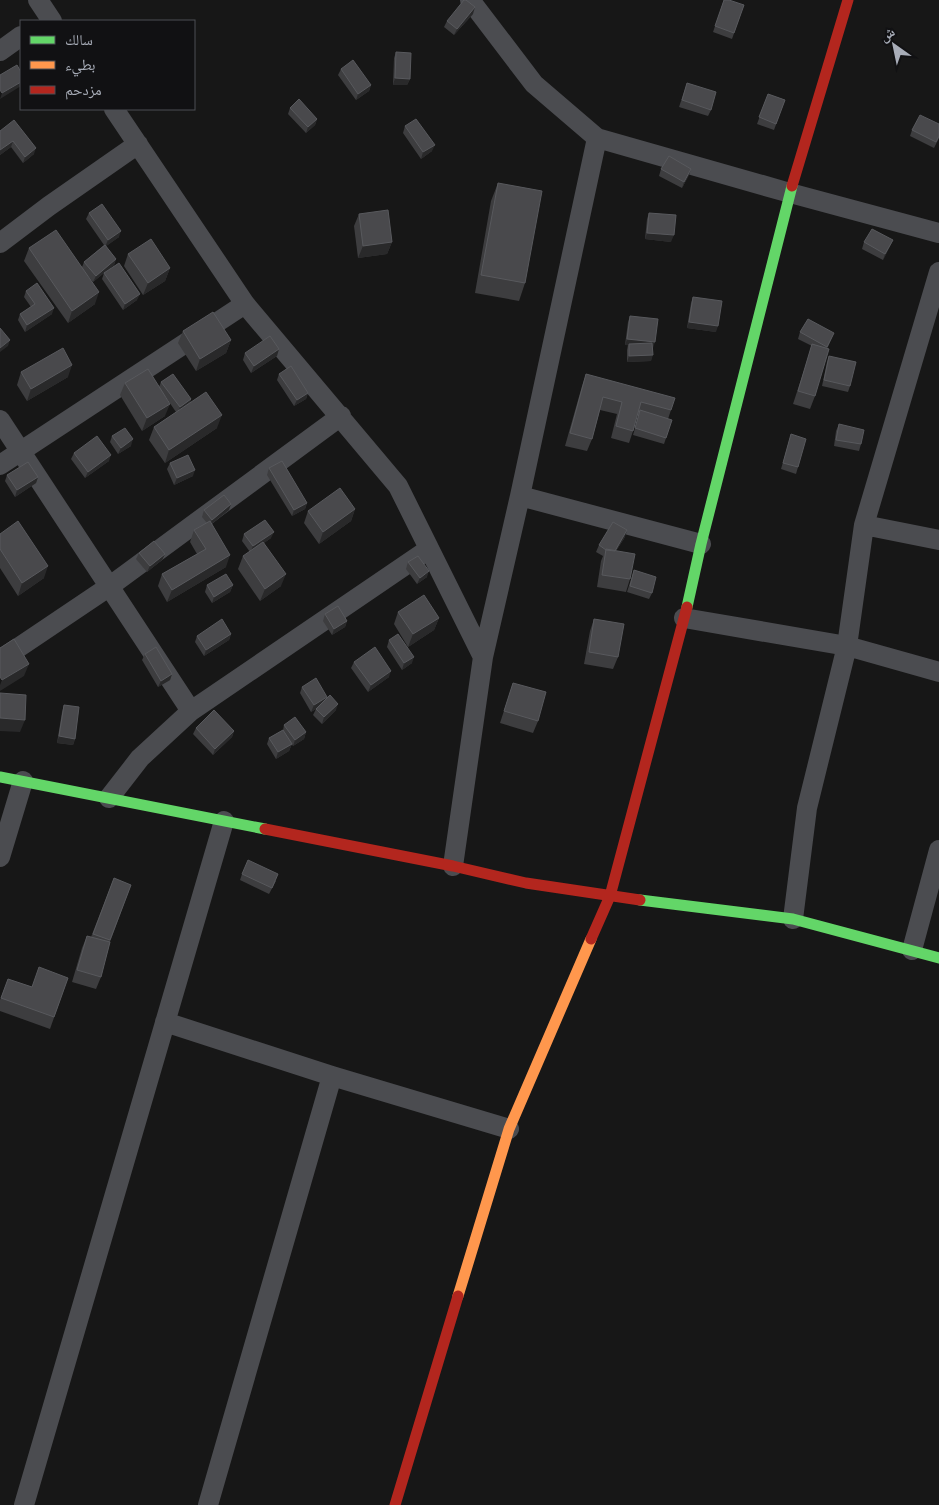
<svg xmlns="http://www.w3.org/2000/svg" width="939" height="1505" font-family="Cabin,'Noto Naskh Arabic',sans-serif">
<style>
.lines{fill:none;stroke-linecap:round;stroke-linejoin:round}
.street{stroke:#4b4c50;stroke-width:20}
.fast{stroke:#63d668;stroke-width:11}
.slow{stroke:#ff974d;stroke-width:11}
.jam{stroke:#b3261e;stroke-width:11}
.wall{fill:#3d3d3f}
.shaded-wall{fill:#29292a}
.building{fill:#49494c;stroke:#58595d}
</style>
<rect width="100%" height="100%" fill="#171717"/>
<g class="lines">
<path class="street" d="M38 0 52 21
M470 0 534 84 597 138 790 193 939 233
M0 51 21 36
M114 109 245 304 398 486 483 657
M0 243 49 206 138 144
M0 420 191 711
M0 465 245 304
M520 496 701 544
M864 525 939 540
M684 618 847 646 939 672
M0 660 110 586 341 416
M109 798 140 758 191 711 429 549
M0 857 23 781
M453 866 483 657 520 496 597 138
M793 919 807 808 847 646 864 525 939 272
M912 950 939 850
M165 1022 332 1076 509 1129
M24 1505 224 821
M208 1505 332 1076"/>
<path class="fast" d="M687 607 701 544 792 186
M0 777 265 829
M640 900 793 919 939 958"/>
<path class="slow" d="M458 1296 509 1129 591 939"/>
<path class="jam" d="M792 186 848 0
M265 829 453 866 526 883 640 900
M591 939 610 896 687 607
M395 1505 458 1296"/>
</g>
<path class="wall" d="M724 0 744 5 732 39 713 32Z
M473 14 454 35 444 27 447 21Z
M396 52 410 79 407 85H393L394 58Z
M341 69 371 85 369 91 356 100 338 75Z
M687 83 711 110 708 116 679 107Z
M768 94 785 100 774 130 757 124Z
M290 108 317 119 315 125 306 133 288 114Z
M939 124V138L934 148 910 136 912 130Z
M405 126 432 151 421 159 403 133Z
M0 131 34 154 23 163 11 147 0 155Z
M661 169 689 175 682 188 659 176Z
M498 183 525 283 519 301 475 293 491 201Z
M89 213 119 237 106 246 116 259 114 265 104 273 137 300 123 310 102 279 104 273 93 282 87 275 95 304 68 323 24 261 29 248 82 267 84 262 104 245 86 219Z
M649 213 671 242 645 239 647 219Z
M359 214 392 242 387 254 358 258 354 226Z
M893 240 883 260 862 249 864 242Z
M128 254 170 268 165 281 143 295 124 266Z
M26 291 52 314 25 332 18 320 20 314 31 307 24 297Z
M693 297 716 332 687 328 691 303Z
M630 316 653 348 651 361 627 362V350L628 345H625L628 322Z
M183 331 231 340 226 353 196 371 178 343Z
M800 332 834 333 827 349 815 396 810 409 793 404 812 346 798 339Z
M245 353 277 356 251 373 243 360Z
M829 356 850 386 848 392 822 386 827 362Z
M21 372 68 377 27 401 17 385Z
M279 374 308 393 306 399 294 406 277 380Z
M586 374 671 410 668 419 666 438 664 444 633 435 639 415 637 414 633 431 629 443 611 438 617 414 600 410 592 439 587 451 565 446 582 386Z
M161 382 191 399 190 403 217 428 165 463 149 440 154 427 176 412 165 396V416L142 431 120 395 125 383 159 387Z
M839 424 861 444 859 451 834 446 836 431Z
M791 434 798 467 796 474 781 469Z
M112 436 131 446 118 454 110 442Z
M74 453 109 461 85 478 71 459Z
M170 463 193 476 174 485 167 469Z
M269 468 307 503 305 509 292 516 267 475Z
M7 475 38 477 36 483 15 497 5 481Z
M355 509 351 521 319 544 304 523 308 511Z
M204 510H229L212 524 226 567 167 602 158 586 162 574 197 554 190 542 194 530 207 523 202 517Z
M0 534 44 578 18 596 0 568Z
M244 534 271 538 264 543 281 586 260 601 238 569 243 556 250 552 242 541Z
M625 537 616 551 630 579 626 592 597 587 601 561 603 556 596 552 599 545Z
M139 553 165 554 162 560 147 572 136 559Z
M408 562 427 577 417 584 406 569Z
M634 570 652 593 649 599 627 592Z
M207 585H233L230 592 212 603 205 592Z
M398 612 439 618 434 630 408 647 394 624Z
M325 614 347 621 345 627 332 635 323 621Z
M594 619 618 657 613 669 584 664 590 631Z
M231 634 229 640 204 656 195 642 197 636Z
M389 640 412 663 402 670 387 647Z
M145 654 172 674 170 680 158 687 142 660Z
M354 662 389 677 368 692 351 668Z
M513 683 538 721 533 733 500 723Z
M302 687 336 710 322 724 313 715 316 709 311 712 300 693Z
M64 705 75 739 73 745 57 743 62 712Z
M284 725 306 732 304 739 293 746 291 743 292 744 289 751 276 759 267 744 269 738 283 730Z
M196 728 234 731 232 737 213 755 193 734Z
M242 874 276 881 269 894 240 880Z
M114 878 131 885 110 942 101 977 96 989 72 982 82 948 87 936 91 937Z
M68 978 50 1029 0 1011V1000L8 979 32 987Z"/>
<path class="shaded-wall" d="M475 7 473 14 454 35 457 29Z
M395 78 410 79 407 85H393Z
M21 82V86L0 99 2 93Z
M371 85 369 91 356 100 358 94Z
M317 119 315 125 306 133 308 127Z
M13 141 11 147 0 155V150Z
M435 145 432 151 421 159 423 152Z
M36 148 34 154 23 163 25 157Z
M691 169 689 175 682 188 684 182Z
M121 231 119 237 105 247 108 240Z
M647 233 674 235 671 242 645 239Z
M893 240 883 260 885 254Z
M392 242 387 254 358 258 363 246Z
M116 259 114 265 93 282 96 276Z
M170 268 165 281 143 295 148 283Z
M99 292 95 304 68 323 72 311Z
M140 294 137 300 123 310 125 304Z
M54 308 52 314 25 332 27 325Z
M689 322 718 326 716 332 687 328Z
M627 339 655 342 653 348 625 345Z
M10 340 8 346 0 352V348Z
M231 340 226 353 196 371 200 359Z
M279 349 277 356 251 373 254 366Z
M653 355 651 361 627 362 629 356Z
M72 365 68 377 27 401 31 389Z
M308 393 306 399 294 406 297 400Z
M191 399 189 405 178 413 180 407Z
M170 404 165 416 142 431 147 418Z
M222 415 217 428 165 463 169 450Z
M133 439 131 446 118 454 121 448Z
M111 455 109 461 85 478 88 472Z
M195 470 193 476 174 485 177 478Z
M38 477 36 483 15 497 17 490Z
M307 503 305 509 292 516 294 510Z
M231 504 229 510 209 526 212 520Z
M355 509 351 521 319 544 323 532Z
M627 530 625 537 610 560 613 554Z
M274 532 271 538 250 553 253 546Z
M165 554 162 560 147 572 150 566Z
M230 555 226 567 167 602 172 590Z
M48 566 44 578 18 596 22 583Z
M429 571 427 577 417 584 420 578Z
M286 574 281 586 260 601 265 589Z
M233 585 230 592 212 603 214 597Z
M439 618 434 630 408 647 413 634Z
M347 621 345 627 332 635 334 629Z
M231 634 229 640 204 656 206 650Z
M414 657 412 663 402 670 404 663Z
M29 664 24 676 0 691V685L2 680Z
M391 671 389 677 368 692 371 685Z
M172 674 170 680 158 687 161 681Z
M327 697 325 703 311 712 314 705Z
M338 704 336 710 322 724 324 717Z
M0 718 25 720 20 732 0 731Z
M234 731 232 737 213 755 215 749Z
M306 732 304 739 293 746 295 740Z
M59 736 75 739 73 745 57 743Z
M292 744 289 751 276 759 278 752Z"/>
<path class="building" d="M464 0H466L475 7 457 29 447 21Z
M724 0H729L744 5 734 33 715 26Z
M396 52 411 53 410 79 395 78Z
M353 60 371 85 358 94 341 69Z
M17 65 21 72V82L2 93 0 90V75Z
M687 83 716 92 711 110 682 100Z
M768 94 785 100 776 124 759 117Z
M299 99 317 119 308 127 290 108Z
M920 115 939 124V136L936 142 912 130Z
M416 119 435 145 423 152 405 126Z
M14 120 36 148 25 157 13 141 0 150V131Z
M669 156 691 169 684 182 661 169Z
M498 183 542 191 525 283 481 275Z
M102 204 121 231 108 240 89 213Z
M388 210 392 242 363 246 359 214Z
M649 213 676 215 674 235 647 233Z
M872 229 893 240 885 254 864 242Z
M56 230 99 292 72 311 29 248Z
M151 239 170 268 148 283 128 254Z
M105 245 116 259 96 276 84 262Z
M119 263 140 294 125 304 104 273Z
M37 283 54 308 27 325 20 314 35 304 26 291Z
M693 297 722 301 718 326 689 322Z
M213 312 231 340 200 359 183 331Z
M630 316 658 319 655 342 627 339Z
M808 319 834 333 827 347 800 332Z
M0 328 10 340 0 348Z
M270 336 279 349 254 366 245 353Z
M652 343 653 355 629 356V344Z
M812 344 829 349 815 396 798 391Z
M63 348 72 365 31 389 21 372Z
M829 356 856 362 850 386 824 380Z
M291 366 308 393 297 400 279 374Z
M148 369 170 404 147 418 125 383Z
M173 374 191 399 180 407 161 382Z
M586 374 675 398 671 410 641 402 633 431 616 426 622 402 603 397 592 439 570 433Z
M206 392 222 415 169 450 154 427Z
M640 410 672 420 666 438 635 428Z
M839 424 864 430 861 444 836 440Z
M125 428 133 439 121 448 112 436Z
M791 434 806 439 798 467 783 463Z
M97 436 111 455 88 472 74 453Z
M188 455 195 470 177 478 170 463Z
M282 461 307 503 294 510 269 468Z
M28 462 38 477 17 490 7 475Z
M340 488 355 509 323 532 308 511Z
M224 495 231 504 212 520 204 510Z
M265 520 274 532 253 546 244 534Z
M18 521 48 566 22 583 0 549V534Z
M210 521 230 555 172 590 162 574 206 549 194 530Z
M613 522 627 530 615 551 606 550 599 545Z
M154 541 165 554 150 566 139 553Z
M263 542 286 574 265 589 243 556Z
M606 549 635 554 630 579 602 575Z
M418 556 429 571 420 578 408 562Z
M634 570 656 577 652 593 630 586Z
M226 574 233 585 214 597 207 585Z
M424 595 439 618 413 634 398 612Z
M338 606 347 621 334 629 325 614Z
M222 619 231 634 206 650 197 636Z
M594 619 624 624 618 657 589 652Z
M398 634 414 657 404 663 389 640Z
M14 639 29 664 2 680 0 677V648Z
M156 647 172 674 161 681 145 654Z
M375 647 391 671 371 685 354 662Z
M316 678 327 697 314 705 302 687Z
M513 683 546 692 538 721 504 711Z
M0 693 26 695 25 720 0 718Z
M330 695 338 704 324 717 316 709Z
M64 705 79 707 75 739 59 736Z
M214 710 234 731 215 749 196 728Z
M295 717 306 732 295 740 284 725Z
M283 730 292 744 278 752 269 738Z
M248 860 278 874 272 888 242 874Z
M114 878 131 885 110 940 93 934Z
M87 936 110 942 101 977 77 970Z
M39 967 68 978 54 1017 1 998 8 979 32 987Z"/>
<rect x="20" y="20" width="175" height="90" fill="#111113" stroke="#4d4f55"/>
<rect x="30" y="36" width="25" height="8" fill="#63d668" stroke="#4d4f55"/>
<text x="65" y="45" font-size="15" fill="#a8adb8">سالك</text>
<rect x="30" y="61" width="25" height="8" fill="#ff974d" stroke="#4d4f55"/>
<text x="65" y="70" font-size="15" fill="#a8adb8">بطيء</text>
<rect x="30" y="86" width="25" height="8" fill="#b3261e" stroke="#4d4f55"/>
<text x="65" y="95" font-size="15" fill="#a8adb8">مزدحم</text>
<g transform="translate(894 45) rotate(327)" stroke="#111113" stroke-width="4" paint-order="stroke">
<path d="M0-4L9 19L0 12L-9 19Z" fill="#a8adb8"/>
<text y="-8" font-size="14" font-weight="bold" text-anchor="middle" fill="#a8adb8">ش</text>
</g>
</svg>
